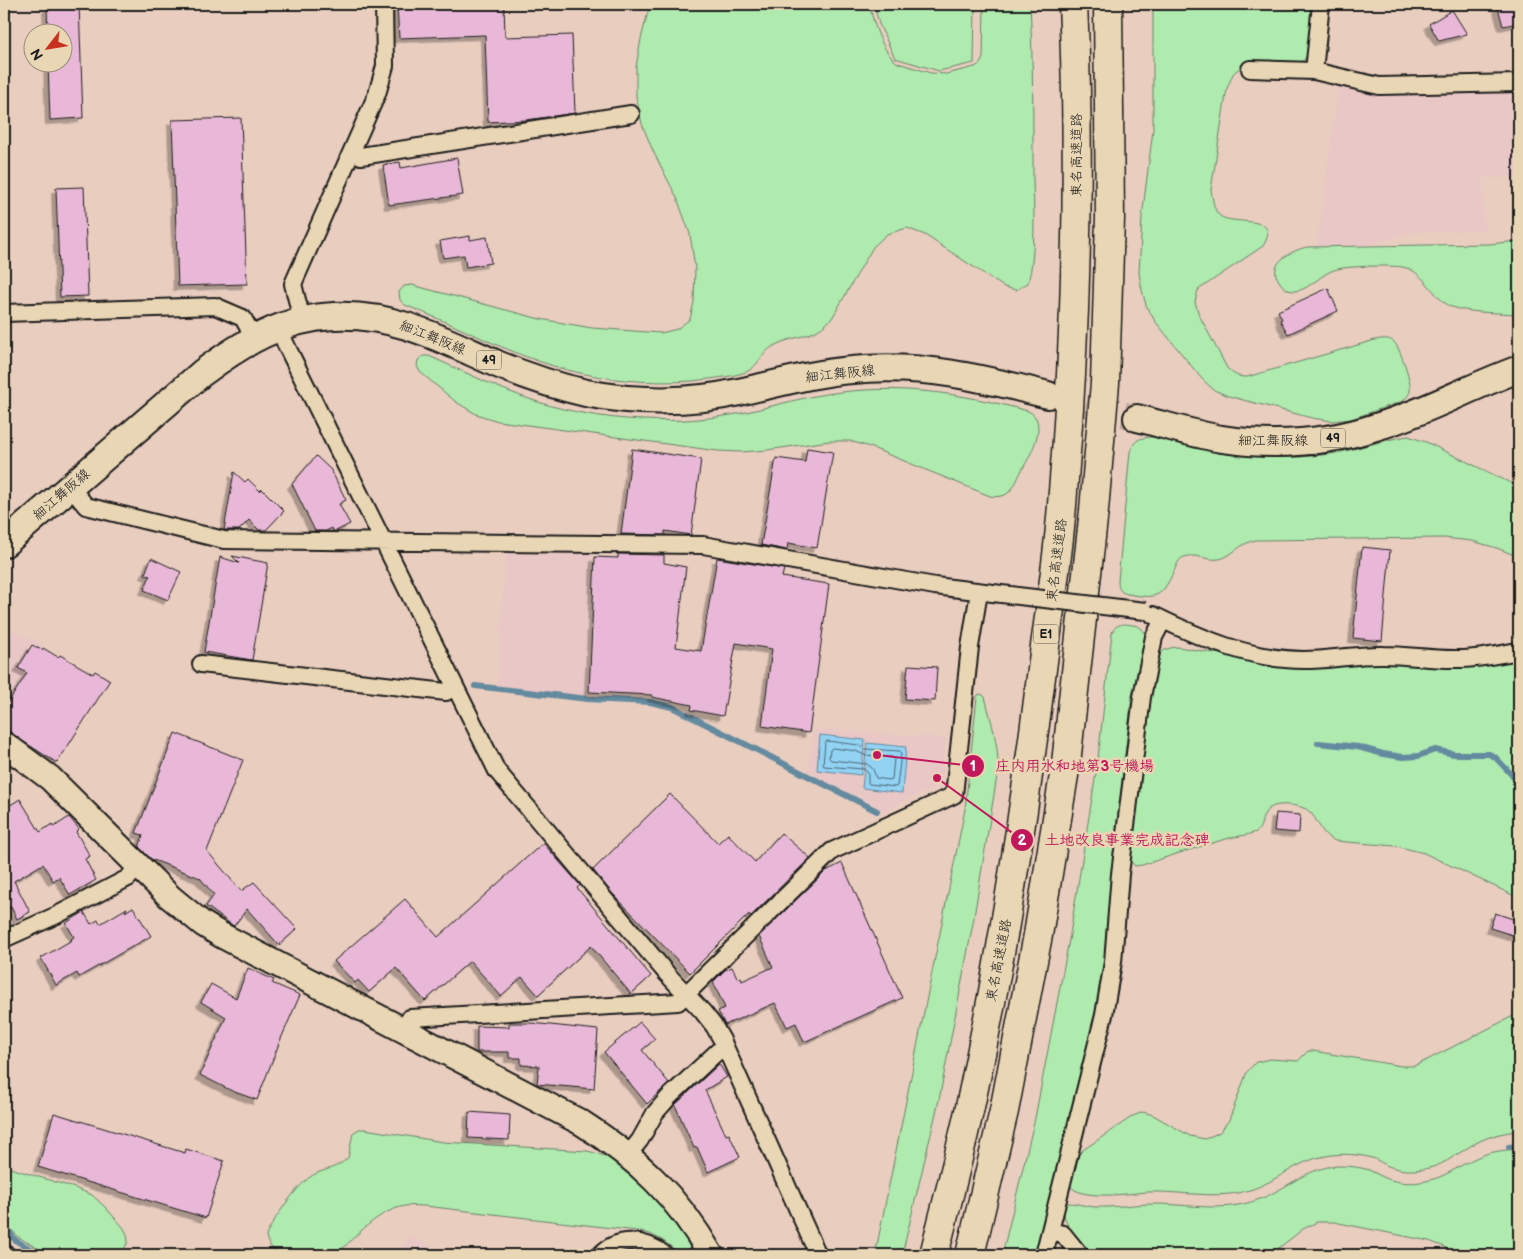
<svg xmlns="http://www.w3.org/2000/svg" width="1523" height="1259" font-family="'Balsamiq Sans','Klee One',sans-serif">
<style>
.built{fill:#e9c7c6}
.green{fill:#afeaaf;stroke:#668366}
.water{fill:#92d3f4;stroke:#638a9e}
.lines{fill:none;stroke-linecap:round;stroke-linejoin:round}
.shore{stroke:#4b6572;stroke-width:1}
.stream{stroke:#638a9e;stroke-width:6}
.building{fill:#e9b8d8;stroke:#1c1c1c;filter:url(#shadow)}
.primary-tunnel{stroke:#c0aa9e;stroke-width:26;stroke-dasharray:26 13;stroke-linecap:butt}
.street-casing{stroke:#1c1c1c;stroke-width:20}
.secondary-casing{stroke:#1c1c1c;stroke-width:28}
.primary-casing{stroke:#1c1c1c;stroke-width:30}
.highway-casing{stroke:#1c1c1c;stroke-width:31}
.street{stroke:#e9d6b4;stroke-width:16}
.secondary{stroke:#e9d6b4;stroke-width:24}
.primary{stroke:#e9d6b4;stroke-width:26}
.highway{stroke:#e9d6b4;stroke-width:28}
.street-bridge-casing{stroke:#1c1c1c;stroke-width:20;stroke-linecap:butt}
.street-bridge{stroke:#e9d6b4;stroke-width:16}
.labels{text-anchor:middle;stroke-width:5;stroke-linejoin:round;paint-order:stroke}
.shield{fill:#e9d6b4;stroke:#5a544a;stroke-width:1}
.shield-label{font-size:12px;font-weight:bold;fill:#1c1c1c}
.street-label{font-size:14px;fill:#1c1c1c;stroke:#e9d6b4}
.leader{fill:none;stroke:#c2185b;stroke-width:2}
.callout-dot{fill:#c2185b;stroke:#e9d6b4;stroke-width:2}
.mark-label{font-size:15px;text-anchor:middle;font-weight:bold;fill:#fff}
.callout-label{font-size:15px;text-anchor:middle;font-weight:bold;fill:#c2185b;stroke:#e9d6b4;stroke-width:5;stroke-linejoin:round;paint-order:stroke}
</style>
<defs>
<filter id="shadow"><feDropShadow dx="-4.5" dy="4.5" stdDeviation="0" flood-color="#0004"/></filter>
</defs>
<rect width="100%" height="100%" fill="#e9cdbf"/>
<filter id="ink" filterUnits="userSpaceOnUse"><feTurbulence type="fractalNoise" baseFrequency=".02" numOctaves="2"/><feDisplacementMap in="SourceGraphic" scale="10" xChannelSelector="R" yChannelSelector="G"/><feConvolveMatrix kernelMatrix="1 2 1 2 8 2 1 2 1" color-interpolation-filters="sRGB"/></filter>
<g filter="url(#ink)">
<path class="built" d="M1339 83 1519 89V177L1482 178 1484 230 1411 232 1364 246 1317 247Z
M506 550H593L587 696 497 686Z
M4 627 44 645 4 707Z
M814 729 945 738 940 785 883 811 808 772Z
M410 1236 444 1255H397Z"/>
<path class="green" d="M650 4H869C873 21 882 53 898 63L931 73 946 74 975 67 980 64 983 58 984 4H1030C1033 63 1033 121 1033 180 1034 211 1036 254 1028 283L1016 290 1004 287 925 235 907 228 887 234 873 247 832 318C813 340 794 334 772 347 762 353 758 366 748 371 736 377 706 379 692 381 648 384 603 380 560 368 507 353 457 325 405 305L400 300 399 292 404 286 412 285 540 319 592 328 661 333 677 329 690 319 694 302 695 268 690 234 677 198 653 151 642 124 636 96V67L641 39Z
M874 4H975L974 63 939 71 895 58 879 24Z
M1153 4H1192L1194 6 1204 8 1227 4H1306C1313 13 1312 22 1310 33 1310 41 1310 50 1306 57 1294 77 1249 53 1233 74 1231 78 1229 84 1227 88L1211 190C1213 199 1213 210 1220 216 1233 226 1283 213 1263 246L1198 290 1195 302 1199 315 1227 368C1234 375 1238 377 1247 377L1375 340C1381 339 1388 337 1394 342 1400 348 1412 382 1410 391 1409 396 1405 399 1400 402L1351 419 1332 421 1312 418 1228 396 1214 390 1202 379 1155 321 1146 305 1142 290 1139 273 1142 217 1153 130Z
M1519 241V314C1502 313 1461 313 1448 305 1431 294 1423 270 1402 267 1391 265 1344 266 1334 270 1317 275 1296 307 1279 281 1266 263 1293 250 1307 247L1489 244Z
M423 356H429C469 374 509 394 551 406 582 414 613 419 644 420 677 422 710 419 742 413 771 407 798 398 827 394 897 383 960 393 1028 411 1050 421 1030 456 1022 470 1018 477 1015 487 1008 493 1003 497 996 497 990 496L870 447 850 441H829L767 450 742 452 718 451 498 421 476 414 456 402 420 372 417 366 418 360Z
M1408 436 1426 442 1519 487V557L1497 548 1472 541 1444 538 1256 540C1239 543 1232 557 1219 559 1208 561 1195 553 1184 557 1179 559 1177 564 1175 569 1162 596 1159 600 1128 594 1120 593 1118 588 1118 581L1130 452C1135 439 1139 438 1153 437 1214 453 1266 463 1330 454 1356 450 1381 440 1408 436Z
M1124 624C1134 625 1145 625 1145 638L1132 696 1111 873 1104 961 1095 1013 1035 1255H1002L1035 1118 1069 940 1097 767 1112 633C1114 627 1117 625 1124 624Z
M1178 647 1280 664 1519 657V898L1424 853 1396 846 1335 841C1317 834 1318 811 1301 807 1289 804 1269 802 1264 815 1261 821 1262 828 1256 832 1247 836 1235 836 1226 839 1198 847 1170 856 1142 865L1135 866 1129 860 1128 852 1155 661C1161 650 1166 648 1178 647Z
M980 694 983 695 985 697C991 721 999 745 998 770L973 923 939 1100 902 1255H875L965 809 977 697 978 695Z
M1519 1013V1131C1504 1132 1489 1136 1476 1143 1460 1151 1447 1164 1429 1168 1416 1171 1401 1171 1388 1166 1384 1164 1379 1161 1375 1159 1360 1154 1341 1153 1326 1156 1297 1160 1277 1182 1250 1190 1217 1200 1182 1191 1148 1192 1131 1193 1078 1202 1069 1184L1077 1156 1083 1150 1133 1116 1143 1112 1153 1115 1190 1136 1205 1139 1220 1132 1229 1120 1247 1072 1256 1062 1270 1059 1298 1061 1308 1051H1313L1401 1066H1414L1427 1060Z
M359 1129H365L443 1142 587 1151C596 1153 604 1155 612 1160 632 1172 684 1227 690 1249L687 1253 682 1255 662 1240 650 1234 637 1231 425 1206C419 1206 412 1205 405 1206 377 1211 356 1236 336 1255 318 1255 285 1259 271 1247 268 1244 267 1240 266 1236 272 1221 296 1187 310 1177 318 1171 329 1170 338 1165 342 1163 345 1160 348 1158L353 1133Z
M1519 1149V1255H1452L1445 1247 1429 1241 1334 1222H1317L1303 1229 1270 1255H1166L1162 1254 1148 1255H1089C1081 1245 1054 1215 1068 1203 1076 1203 1085 1206 1094 1207 1114 1208 1134 1204 1154 1204 1182 1204 1211 1210 1238 1205 1250 1203 1262 1199 1273 1193 1291 1184 1307 1171 1328 1167 1341 1165 1356 1166 1369 1170 1374 1172 1378 1175 1383 1177 1394 1182 1408 1184 1420 1182 1445 1179 1457 1166 1478 1157 1491 1151 1506 1150 1519 1149Z
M10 1168 75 1188 92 1195 105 1207 123 1227 127 1234 128 1242 121 1255H49L18 1237 9 1227 4 1215V1170Z"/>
<path class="water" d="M820 735 865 740 861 775 817 770Z
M867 743 906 747 902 793 862 788Z"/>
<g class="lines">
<path class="shore" d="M827 741 859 745 865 749 900 751 901 754 897 786 895 787 869 784 868 782V773L864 769 824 766 823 764 825 743Z
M833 748 856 751 864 755 892 757 894 759 892 779 889 780 876 778 873 769 867 764 831 760 829 758 830 750Z"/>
<path class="stream" d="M475 686 588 699 650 702 672 707 877 811
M1318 743 1358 747 1383 754 1403 757 1418 756 1435 750 1454 754H1489L1495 757 1512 775 1519 780
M1509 1147 1519 1146
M4 1225 15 1240 40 1255"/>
</g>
<path class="building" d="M55 4H79L83 118 50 120 48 62H62V32H48L47 8Z
M397 4H504L505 37 572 35 575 113 526 120 488 122 485 35 399 38Z
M1497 4H1519V23L1503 26Z
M1452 10 1467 34 1439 41 1429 24Z
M241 118 247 284 178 286 172 120Z
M457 158 463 195 389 205 383 165 400 162 401 168Z
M84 187 88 296 60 297 56 188Z
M470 236V240L487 237 491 263 466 267 464 255 443 258 440 241Z
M1328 288 1338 311 1288 334 1280 320 1282 319 1278 311Z
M807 448 833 452 817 548 788 543 787 550 761 545 776 458 805 462Z
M632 449 701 459 691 535 665 531V535L621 534Z
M316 456 331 470 346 500 339 504 350 524 336 531H333L332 528 326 531H315L292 484Z
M234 472 245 482 248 479 260 491 262 489 284 511 266 530H259L249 520 239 530H224Z
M1362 547 1390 550 1382 641 1353 638Z
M618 554 664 555V563L686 567 676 647 701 651 717 558 784 569 782 577 829 584 809 733 762 726 772 649 736 643 723 716 691 710 692 705 652 697V695L589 692 595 557 618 558Z
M232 556 268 563 252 660 204 652 220 557 239 563Z
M151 558 181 572 168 600 144 590 150 576 145 574Z
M32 645 42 650 43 648 58 657 60 655 93 674 95 671 110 680 57 763 4 729V709L27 673 18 668Z
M908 665 937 667 935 701 905 699Z
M175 733 243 760 207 851 241 891 254 882 297 929 279 945 247 909 234 926 232 925 206 906 214 895 200 878 151 859 139 847 143 835 136 833Z
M670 794 718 843 728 834 755 862 781 833 810 858 750 917 749 914 690 973 612 893 593 870Z
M20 799 40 832 52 824 54 827 69 817 79 829 76 832 90 856 85 859 96 880 70 895 59 877 53 881 43 864 14 881 30 912 17 919 11 907 4 910V809Z
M1276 813 1300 815 1299 833 1274 831Z
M543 843 580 885 577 888 651 976 631 994 591 946 538 995 522 977 501 996 470 961 425 1001 396 968 369 992 358 980 355 983 334 961 405 899 438 937Z
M842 863 902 998 804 1042 796 1023 787 1027 775 1003 725 1025 718 1011 725 1008 713 982 725 970 732 967 738 979 741 977 742 981 773 967 759 936 826 871Z
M133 907 151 936 79 977 77 973 56 985 41 958 72 940 71 939 74 937 66 923 84 912 91 924 98 920 100 924 127 908 125 912Z
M1495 913 1519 921V937L1490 928Z
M248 968 274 980 272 983 300 995 280 1041 257 1100 232 1091 200 1075 226 1017 201 1002 211 984 236 998Z
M640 1022 655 1039 642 1050 669 1083 647 1104 604 1052Z
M509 1023H531L598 1030 594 1089 537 1084 539 1066 521 1065V1058H509V1052H477V1026L509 1027Z
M719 1064 727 1077 705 1090 726 1135 729 1134 740 1157 708 1172 697 1147 694 1148 675 1105Z
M469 1112 510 1115 509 1140 468 1138Z
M54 1113 185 1153 186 1149 224 1161 206 1218 38 1167Z"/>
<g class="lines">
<path class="primary-tunnel" d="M1048 395 1137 418"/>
<defs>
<path id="street" d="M1250 69 1314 71 1379 86 1519 83
M1314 71 1321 4
M352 152 361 156 631 114
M4 313 215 306 243 318 254 338
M302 320 293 284 377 94 385 66 384 4
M279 327 286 345 497 771 668 975 703 1012 714 1026 722 1040 818 1255
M70 487 86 506 224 540 703 545 935 586 993 593
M1153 615C1200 638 1251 660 1304 660 1331 660 1357 654 1384 655 1409 655 1434 660 1459 659 1479 659 1500 654 1519 651
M201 664 446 692 455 687
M4 939 57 915 128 878 139 866
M404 1030 410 1018 678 1002 832 851 954 795 970 647 979 592
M628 1155 640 1140 655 1113 669 1097 717 1052 725 1048
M1050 1231 1063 1234 1080 1255
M4 1252 7 1255
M600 1255C619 1236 645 1239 665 1255
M1044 1255 1104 1015 1113 962 1120 874 1142 697 1154 637 1163 620"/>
<path id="secondary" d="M4 744 50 778 170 897 203 924 221 935 582 1123C639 1160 677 1196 711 1255"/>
<path id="primary" d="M1137 418C1165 425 1193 434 1222 439 1275 447 1328 443 1379 426 1427 411 1472 386 1519 369
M4 544 202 373C242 343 284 318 334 316 395 313 443 340 497 364 526 376 555 386 586 393 635 403 690 403 739 392 777 384 813 373 852 370 921 363 982 378 1048 395"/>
<path id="highway" d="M934 1255C946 1206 959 1157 970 1107 1001 962 1024 816 1042 669 1049 614 1058 560 1062 505 1076 338 1081 171 1073 4
M970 1255 1004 1111 1038 935 1066 763 1094 510 1105 383 1110 218 1108 4"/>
</defs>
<use href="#street" class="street-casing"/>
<use href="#secondary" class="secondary-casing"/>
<use href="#primary" class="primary-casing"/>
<use href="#highway" class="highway-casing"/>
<use href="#street" class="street"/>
<use href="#secondary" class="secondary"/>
<use href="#primary" class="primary"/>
<use href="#highway" class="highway"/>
<defs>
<path id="street-bridge" d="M993 593 1145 611"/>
</defs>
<use href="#street-bridge" class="street-bridge-casing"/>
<use href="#street-bridge" class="street-bridge"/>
</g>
</g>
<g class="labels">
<g class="shield">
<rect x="476.5" y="350.5" width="25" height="19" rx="4"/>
<rect x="1320.5" y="428.5" width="25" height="19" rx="4"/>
<rect x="1033.5" y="624.5" width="25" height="19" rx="4"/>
</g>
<g class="shield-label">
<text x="489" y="364">49</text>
<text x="1333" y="442">49</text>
<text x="1046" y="638">E1</text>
</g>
<g class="street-label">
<text transform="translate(1076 155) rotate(-90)" y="5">東名高速道路</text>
<text transform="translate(433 337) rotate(22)" y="5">細江舞阪線</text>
<text transform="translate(840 373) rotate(-6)" y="5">細江舞阪線</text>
<text x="1273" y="445">細江舞阪線</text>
<text transform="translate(61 494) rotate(-41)" y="5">細江舞阪線</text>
<text transform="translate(1056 560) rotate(-83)" y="5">東名高速道路</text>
<text transform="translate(998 960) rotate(-79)" y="5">東名高速道路</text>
</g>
</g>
<path class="leader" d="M877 755L973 766M937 778L1022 840"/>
<g class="callout-dot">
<circle cx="877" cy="755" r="5"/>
<circle cx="937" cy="778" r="5"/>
<circle cx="973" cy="766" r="12"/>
<circle cx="1022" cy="840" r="12"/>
</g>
<g class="mark-label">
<text x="973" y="771">1</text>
<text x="1022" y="845">2</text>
</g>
<g class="callout-label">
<text x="1075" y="771">庄内用水和地第3号機場</text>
<text x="1127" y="845">土地改良事業完成記念碑</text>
</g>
<rect width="1523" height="1259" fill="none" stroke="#e9d6b4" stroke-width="20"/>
<rect x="10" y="10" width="1503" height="1239" fill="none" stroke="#1c1c1c" stroke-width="2" filter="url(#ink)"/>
<g transform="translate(48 48) rotate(239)"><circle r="24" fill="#e9d6b4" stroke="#978c77"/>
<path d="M0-4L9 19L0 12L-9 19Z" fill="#c8321e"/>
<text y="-8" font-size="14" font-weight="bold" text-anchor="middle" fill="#1c1c1c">N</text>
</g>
</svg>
